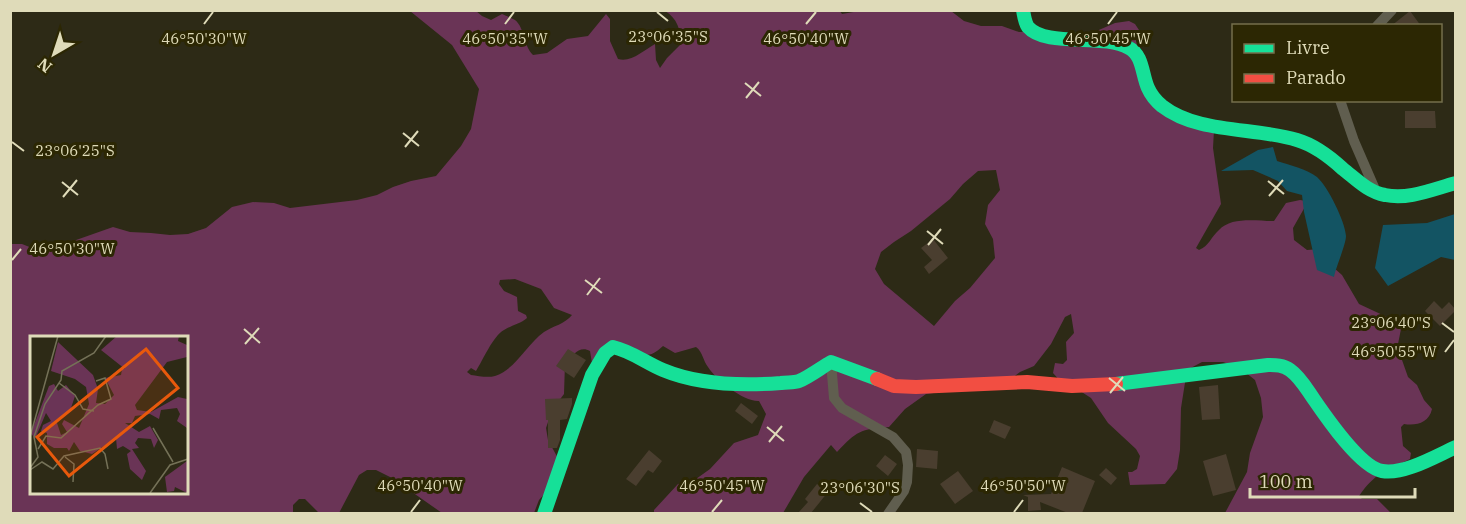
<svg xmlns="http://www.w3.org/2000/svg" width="1466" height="524" font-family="'IBM Plex Serif',serif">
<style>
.green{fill:#6a3456;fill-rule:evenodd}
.water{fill:#135463}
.building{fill:#4a3e2f}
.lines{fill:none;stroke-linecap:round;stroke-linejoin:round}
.street{stroke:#605e4f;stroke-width:10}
.fast{stroke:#16e098;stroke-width:14}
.jam{stroke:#f24e42;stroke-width:14}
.ticks{fill:none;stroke:#dfdbb9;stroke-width:2}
.inset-road{fill:none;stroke:#747157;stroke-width:1.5}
.view{fill:#e8590c;fill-opacity:0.15;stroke:#e8590c;stroke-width:3}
.inset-edge{fill:none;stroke:#dfdbb9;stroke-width:3}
.ticks-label{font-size:15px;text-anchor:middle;fill:#dfdbb9;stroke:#2c2703;stroke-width:6;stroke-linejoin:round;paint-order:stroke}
</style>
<rect width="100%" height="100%" fill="#2d2a16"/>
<path class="green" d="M839 10 842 14 865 10 951 11 964 21 981 26H1002L1019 32H1031L1078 39 1115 23 1129 21 1135 24 1141 33 1140 48 1143 68 1164 103 1214 130 1213 148 1221 204 1196 248 1199 250C1209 246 1211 237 1219 230 1231 216 1258 221 1274 221L1286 203 1300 200 1306 201V205L1293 228 1294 240 1307 250 1320 249 1326 261 1342 275 1359 304 1402 324 1398 344 1402 360 1408 377 1417 385 1424 400 1432 409C1429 423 1416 426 1404 424L1401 427 1403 446 1411 453 1410 459C1385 471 1375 473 1359 496L1362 499H1377L1391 513H1225L1247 472 1250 453 1263 417 1261 398 1255 380 1240 368 1223 362H1202L1187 370 1181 408 1180 450 1177 469 1165 484 1130 485 1128 472H1132L1137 469 1140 456 1136 449 1108 423 1091 398 1077 389 1062 383 1053 373 1055 363 1063 364 1067 360 1066 342 1074 333 1071 314 1065 317 1051 344 1034 366 1020 372 1011 379 986 386 926 394 905 409 889 427C860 429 857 431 837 452L831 445 804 477 783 513H654V510L678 484 696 479 710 469 734 443 758 435 766 414 759 401C744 402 716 380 708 367 703 361 703 352 696 347L675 353 663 346C647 361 642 354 623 348L592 363 590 351C579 345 573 356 565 363L564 394 552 410 546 428 548 440 560 462 556 481 539 500 534 513H442L392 478 376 470H367L359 475 339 513H319L305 499H299L293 505V513L11 514V244H22L42 252 113 227 130 232 151 233 170 235 188 234 206 228 232 207 253 202 274 203 290 208 357 200 377 195 393 187 411 181 436 176 461 146 471 129 479 89 452 45 410 11H476L482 16 491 20 502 14C506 16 512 18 515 20 525 28 523 45 533 55L547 53 567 39 588 36 606 14 610 19V41L618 59C631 63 644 50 655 44L656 60 660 68 667 58 681 44C681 30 677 18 665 11ZM996 170 1000 190 988 205 985 224 993 239 995 258 970 288 955 301 934 326 884 284 875 269 881 252 894 242 911 231 950 199 963 184 978 171ZM515 279 541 289 554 308 572 315C565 324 553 326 544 332 527 344 515 370 495 376 488 378 478 376 471 375L467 372 471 368 476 371C483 360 493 336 504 330 512 325 520 324 527 318L526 315 518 311 517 297 504 291 499 284 500 280ZM32 338H186V492H32Z"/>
<path class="water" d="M1273 147 1277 161C1289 165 1307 169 1317 177 1328 187 1345 221 1346 236 1346 244 1336 267 1334 277L1317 270 1304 212 1302 195 1287 191 1278 181 1253 170 1221 171 1258 150Z
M1455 214V260L1441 257 1388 286 1375 268 1383 225 1427 223Z"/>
<path class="building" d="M1410 11 1421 26H1391Z
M1405 111H1435L1436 128H1405Z
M933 239 948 258 929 274 924 267 932 260 921 248Z
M1434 301 1442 309 1449 302 1455 309V311L1440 326 1425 311Z
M568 349 586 360 574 378 556 366Z
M1218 385 1220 419 1202 420 1199 387Z
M572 398V404L567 419 560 420V440L557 448H548V420H546L545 399Z
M741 403 758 416 752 424 735 411Z
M994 420 1011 427 1005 439 989 432Z
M917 449 938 451 937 469 916 467Z
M649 450 662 461 653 473 648 470 636 486 626 479Z
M1226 454 1236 490 1213 496 1203 461Z
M885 455 897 464 888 476 876 466Z
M1062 467 1095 481 1082 513H1068L1040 502 1041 510 1028 511V497L1023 495 1051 494Z
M1106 468 1117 478 1111 485 1099 475Z
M958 471 973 491 955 504 940 484Z
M817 484 828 492 811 513H798L808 502 805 499Z"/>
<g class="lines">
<path class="street" d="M1377 26 1392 10
M1340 100 1354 141 1377 194
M831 362 834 398 842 408 893 437 906 452 908 465 907 482 904 491 888 514"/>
<path class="fast" d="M1023 10C1024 16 1025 23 1028 27 1046 48 1104 33 1129 48 1143 55 1142 75 1148 88 1151 95 1156 101 1162 106 1198 134 1255 127 1297 140 1314 145 1330 157 1343 169 1356 179 1368 192 1385 195 1409 200 1433 189 1456 183
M1116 384 1268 365C1276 365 1283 365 1290 370 1300 377 1306 388 1313 398 1326 417 1360 467 1382 471 1404 475 1436 456 1456 447
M544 514 592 375 605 353 613 347C631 351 646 363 663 370 699 385 742 386 781 383 787 382 794 383 799 381 809 377 822 367 831 362L877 379"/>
<path class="jam" d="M877 379 894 386 916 387 1027 382 1072 386 1116 384"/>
</g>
<path class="ticks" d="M657 12 668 21M204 24 213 12M505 24 514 12M806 24 816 12M1108 24 1117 12M745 83 761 96M746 98 759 82M403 133 419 146M12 142 24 151M405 147 418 131M1268 181 1284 194M62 182 78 195M1269 196 1283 180M63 197 77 180M927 231 943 244M928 245 941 229M12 260 21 249M585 280 602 293M587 295 600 278M1442 323 1454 332M244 329 260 343M245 344 259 328M1445 352 1454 340M1109 378 1125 391M1110 393 1123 377M767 427 784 441M769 442 782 426M860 503 872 512M411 512 420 500M712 512 722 500M1014 512 1023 500"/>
<g transform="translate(30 336)">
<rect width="158" height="158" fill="#2d2a16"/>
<path d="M87 0H149L148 5 157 9V21L137 26 105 69 107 74 121 76 148 61 157 63V92L147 85 150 78 147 72 131 74 129 83 120 78 105 80 102 87H95L109 96 120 90 128 104 124 112 121 103 108 102 105 107 109 112 102 113 116 135 112 144 100 133 97 118 101 115 93 110 87 113 86 102 62 118 50 115 44 106 39 115 37 112H24L17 108V97L11 95 13 89 21 85 16 77 5 103 1 97 19 50 24 48 28 55 36 49 45 60 40 75 26 84 31 99 37 96 32 88 34 84 49 92 59 68 56 51 45 43 21 35 28 6 63 39 68 53 66 67 75 68 84 59 75 42 91 39 92 33H95L71 14ZM157 125V157L145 151 144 155 137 156 135 141Z" fill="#6a3456"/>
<path class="inset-road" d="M29 47 45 59 53 73 64 75M123 92 143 126M0 101 28 0M8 113 16 100 31 102 68 69 81 63 75 42 66 45M35 121 44 128 43 146M0 132 8 121 4 101 15 68 31 44 32 35 64 17 76 0M0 134 12 126 23 133 34 120 70 112 75 118 78 133M120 157 140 129 158 123"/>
<path class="view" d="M116 13 148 52 39 140 7 101Z"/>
<rect width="158" height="158" class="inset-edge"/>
</g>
<g class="ticks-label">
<text x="668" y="42">23°06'35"S</text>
<text x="204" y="44">46°50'30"W</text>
<text x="505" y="44">46°50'35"W</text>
<text x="806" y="44">46°50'40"W</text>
<text x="1108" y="44">46°50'45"W</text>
<text x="75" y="156">23°06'25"S</text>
<text x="72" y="254">46°50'30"W</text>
<text x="1391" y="328">23°06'40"S</text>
<text x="1394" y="357">46°50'55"W</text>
<text x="420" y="491">46°50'40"W</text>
<text x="722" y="491">46°50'45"W</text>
<text x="1023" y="491">46°50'50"W</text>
<text x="860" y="493">23°06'30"S</text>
</g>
<rect width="1466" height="524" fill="none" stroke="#dfdbb9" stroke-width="24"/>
<rect x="1232" y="24" width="210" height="78" fill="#2c2703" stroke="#746f4c" stroke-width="1.5"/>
<rect x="1244" y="44" width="30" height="9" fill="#16e098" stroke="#746f4c" stroke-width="1.5"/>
<text x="1286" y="54" font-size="18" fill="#dfdbb9">Livre</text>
<rect x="1244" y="74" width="30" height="9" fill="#f24e42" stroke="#746f4c" stroke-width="1.5"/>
<text x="1286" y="84" font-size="18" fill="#dfdbb9">Parado</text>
<g transform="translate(54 54) rotate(219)" stroke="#2c2703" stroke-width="4.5" paint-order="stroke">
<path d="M0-4.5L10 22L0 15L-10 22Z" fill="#dfdbb9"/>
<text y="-9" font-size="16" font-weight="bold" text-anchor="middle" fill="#dfdbb9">N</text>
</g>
<path d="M1250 488v9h165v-9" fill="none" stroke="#dfdbb9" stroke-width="3"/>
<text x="1259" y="488" font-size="18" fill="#dfdbb9" stroke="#2c2703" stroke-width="4.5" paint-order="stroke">100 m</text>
</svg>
